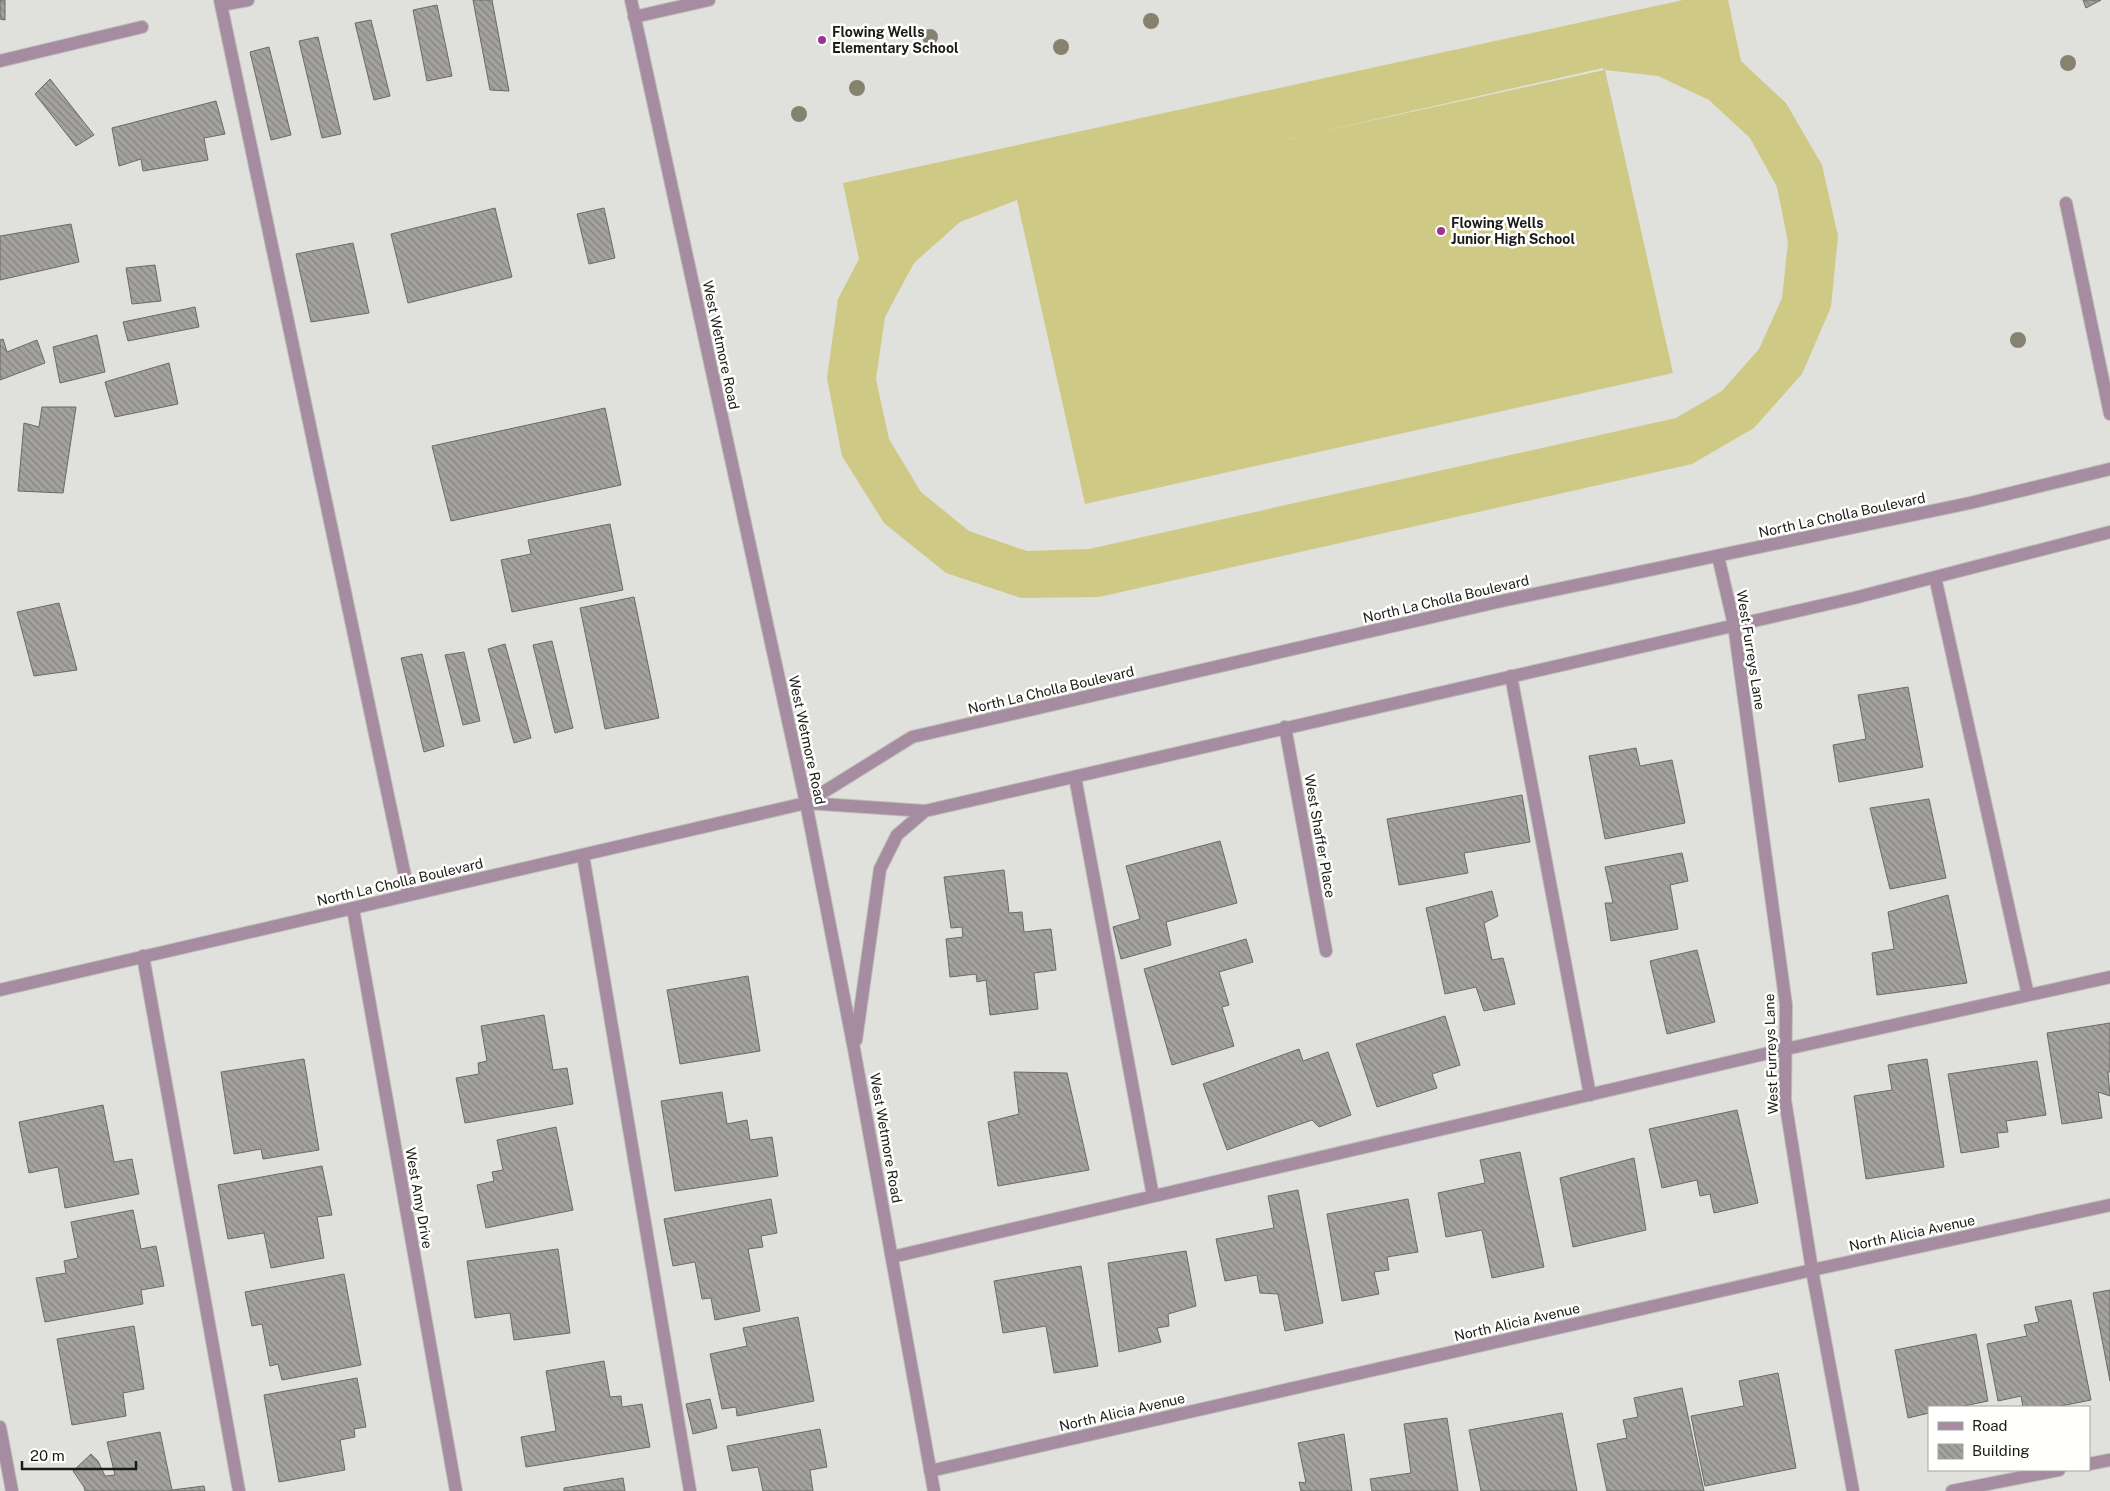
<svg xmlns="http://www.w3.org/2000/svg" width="2110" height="1491" font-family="'Public Sans',sans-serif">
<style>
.grass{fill:#cfc986;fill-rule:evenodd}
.building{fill:url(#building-back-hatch);stroke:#6a6a67}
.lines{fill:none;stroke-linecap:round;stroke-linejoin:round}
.minor-casing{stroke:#bdbdb9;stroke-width:14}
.minor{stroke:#a68ca1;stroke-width:12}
.tree{fill:#85826f}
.poi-dot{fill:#9e3191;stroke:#fffffe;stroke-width:2}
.labels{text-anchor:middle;stroke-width:5;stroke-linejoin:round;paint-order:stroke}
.poi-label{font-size:14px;font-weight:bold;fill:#1b1b1a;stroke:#fffffe;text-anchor:start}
.street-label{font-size:14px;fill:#1b1b1a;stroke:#fffffe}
</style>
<defs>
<pattern id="building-back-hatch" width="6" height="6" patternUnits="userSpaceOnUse" patternTransform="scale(1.25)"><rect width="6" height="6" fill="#a3a29f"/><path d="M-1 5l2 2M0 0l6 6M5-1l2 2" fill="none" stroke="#848381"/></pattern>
</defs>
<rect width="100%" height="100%" fill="#e0e0dc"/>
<path class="grass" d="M1683 0H1728L1741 61 1786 103 1822 165 1838 236 1831 307 1802 374 1754 428 1692 464 1099 597 1021 598 946 573 884 523 842 456 827 378 838 299 859 259 843 183ZM1603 68 1604 70 1287 139H1288ZM1605 70 1658 76 1709 100 1750 138 1777 187 1788 242 1782 298 1759 349 1722 391 1676 418 1089 549 1027 551 969 531 921 492 889 439 876 379 885 317 914 263 960 222 1017 200 1085 504 1673 373Z"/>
<path class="building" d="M0 0H5V20L0 19Z
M473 0H492L509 91 490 90Z
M2083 0H2101L2086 8Z
M437 5 452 76 427 81 413 10Z
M371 20 390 96 374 100 355 23Z
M318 37 341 134 322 138 299 41Z
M269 47 291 135 271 140 250 52Z
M50 79 94 135 76 146 35 94Z
M216 101 225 134 204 138 208 160 143 171 141 159 119 166 112 128Z
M495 208 512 277 408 303 391 234Z
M604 208 615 258 589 264 577 214Z
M71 224 79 262 0 280V236Z
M353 243 369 313 311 322 296 254Z
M155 265 161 301 132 304 126 268Z
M195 307 199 327 128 341 123 322Z
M97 335 105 372 60 383 53 347Z
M3 339 7 352 37 340 45 363 0 380V340Z
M169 363 178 404 115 417 105 382Z
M42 407H76L63 493 18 491 24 423 39 427Z
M605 408 621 485 451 521 432 446Z
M610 524 623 590 512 612 501 560 531 554 528 540Z
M634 597 659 718 605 729 580 608Z
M59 603 77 670 34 676 17 612Z
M552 641 573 728 555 733 533 645Z
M505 644 531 738 514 743 488 649Z
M464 652 480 721 463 725 445 655Z
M422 654 444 746 424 752 401 658Z
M1908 687 1923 767 1839 782 1833 745 1866 739 1858 695Z
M1636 748 1640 766 1672 760 1685 823 1605 839 1589 756Z
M1522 795 1530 842 1464 853 1468 873 1399 885 1387 819Z
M1929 799 1946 878 1890 889 1870 808Z
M1220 841 1237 903 1166 922 1171 945 1121 959 1113 927 1140 919 1126 866Z
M1682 853 1688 881 1670 885 1678 929 1611 941 1605 903H1613L1605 867Z
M1004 870 1009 913 1022 912 1024 932 1051 929 1056 970 1034 973 1038 1009 990 1015 986 980 977 982 976 974 950 977 946 939 963 937 962 927 951 928 944 877Z
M1492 891 1498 916 1484 923 1492 960 1503 958 1515 1004 1484 1011 1476 987 1445 994 1426 908Z
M1948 895 1967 983 1877 995 1872 953 1894 949 1888 912Z
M1246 939 1253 962 1219 972 1229 1005 1222 1007 1234 1046 1172 1065 1144 969Z
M1697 950 1715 1022 1667 1034 1650 961Z
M748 976 760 1051 680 1064 667 990Z
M544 1015 553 1070 567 1068 573 1104 465 1123 456 1078 479 1074 478 1063 487 1061 481 1026Z
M1445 1016 1460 1065 1432 1074 1437 1088 1377 1107 1356 1044Z
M2110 1023V1072H2108L2110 1096 2098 1092 2102 1118 2062 1124 2047 1033Z
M1299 1049 1303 1061 1328 1052 1351 1115 1319 1127 1312 1120 1227 1150 1203 1084Z
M304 1059 319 1150 263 1159 261 1149 234 1154 221 1072Z
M1927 1059 1944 1167 1866 1179 1854 1096 1892 1090 1888 1065Z
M2037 1061 2046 1115 2006 1121 2008 1132 1997 1133 1999 1147 1961 1153 1948 1074Z
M1014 1072 1067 1073 1089 1170 998 1186 988 1122 1019 1114Z
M722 1092 727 1124 747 1120 750 1140 772 1137 778 1176 675 1191 661 1101Z
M103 1105 114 1162 132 1159 139 1194 65 1208 58 1167 29 1173 19 1122Z
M1737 1110 1758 1203 1714 1213 1710 1194 1700 1196 1697 1180 1662 1188 1649 1129Z
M556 1127 573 1210 486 1228 477 1185 494 1181 492 1172 503 1170 497 1140Z
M1520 1152 1544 1267 1492 1278 1482 1230 1446 1237 1438 1193 1485 1183 1480 1160Z
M1634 1158 1646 1230 1573 1247 1560 1178Z
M322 1166 332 1215 317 1217 324 1258 271 1268 264 1233 228 1239 218 1185Z
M1298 1190 1323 1323 1285 1331 1278 1294 1260 1293 1257 1275 1225 1281 1216 1239 1274 1228 1268 1196Z
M771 1199 777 1233 761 1236 763 1247 748 1249 760 1311 715 1320 711 1298 702 1299 695 1262 673 1266 664 1219Z
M1408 1199 1418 1252 1387 1257 1389 1270 1374 1272 1379 1294 1342 1301 1327 1214Z
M133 1210 141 1249 156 1246 164 1286 141 1290 143 1304 45 1322 36 1278 66 1273 64 1261 78 1258 71 1222Z
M558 1249 570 1333 514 1340 510 1313 475 1318 467 1261Z
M1186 1251 1196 1306 1168 1314 1169 1326 1157 1328 1161 1342 1119 1352 1108 1263Z
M1081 1266 1098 1366 1054 1373 1046 1326 1003 1333 994 1281Z
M344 1274 361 1365 282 1380 278 1364 270 1366 262 1324 252 1326 245 1292Z
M2110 1290V1381L2093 1293Z
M2071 1300 2091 1400 2056 1407H2023L2021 1396 1998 1401 1987 1344 2027 1336 2024 1325 2039 1322 2035 1307Z
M798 1317 814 1401 737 1416 736 1407 722 1409 710 1354 747 1346 743 1328Z
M134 1326 144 1389 123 1393 126 1416 72 1425 57 1339Z
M1976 1334 1988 1401 1959 1407H1929V1413L1908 1418 1895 1350Z
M604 1361 610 1397 621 1396 622 1407 642 1404 650 1447 526 1467 521 1437 556 1431 546 1371Z
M1778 1373 1796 1468 1705 1486 1691 1416 1744 1406 1739 1381Z
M357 1378 366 1427 354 1429 355 1437 340 1440 345 1470 279 1482 264 1395Z
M1682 1388 1704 1491H1607L1597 1444 1627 1438 1623 1420 1638 1417 1634 1398Z
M710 1399 717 1428 693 1434 686 1404Z
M1562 1413 1577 1491H1481L1469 1430Z
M1447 1418 1458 1491H1372L1370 1479 1411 1473 1404 1424Z
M820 1429 827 1467 810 1470 813 1491H763L758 1467 732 1471 727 1446Z
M160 1432 172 1490 204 1486 205 1491H85L84 1487 73 1471 91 1454 98 1461 105 1476 115 1475 107 1442Z
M1344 1434 1352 1491H1301L1299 1482 1306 1483 1298 1443Z
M623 1478 625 1491H564V1488Z"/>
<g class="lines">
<defs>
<path id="minor" d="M220 0 409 895
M631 0 806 803 854 1049 934 1491
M221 5 248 0
M634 17 709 0
M0 61 142 27
M2066 203 2110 414
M1718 556 1734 625 1786 1005 1785 1100 1812 1270 1853 1491
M1935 577 2028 995
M1511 676 1590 1095
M1285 727 1326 951
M1075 777 1153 1196
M806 803 912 737 1506 600 1970 503 2110 469
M583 855 690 1491
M353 909 456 1491
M143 956 239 1491
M0 990 806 803 925 811 1854 598 2110 532
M856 1040 880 869 897 835 925 811
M892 1257 1786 1049 2110 977
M0 1427 12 1491
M2089 1464 2110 1460
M930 1471 1812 1270 2110 1205
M1952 1491 2059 1470"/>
</defs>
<use href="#minor" class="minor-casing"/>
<use href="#minor" class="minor"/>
</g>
<g class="tree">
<circle cx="1151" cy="21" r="8"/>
<circle cx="930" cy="37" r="8"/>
<circle cx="1061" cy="47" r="8"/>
<circle cx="2068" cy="63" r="8"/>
<circle cx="857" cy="88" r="8"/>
<circle cx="799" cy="114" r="8"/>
<circle cx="2018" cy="340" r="8"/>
</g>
<g class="poi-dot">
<circle cx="822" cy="40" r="5"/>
<circle cx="1441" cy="231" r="5"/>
</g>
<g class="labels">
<g class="poi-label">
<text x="832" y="37">Flowing Wells<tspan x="832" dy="16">Elementary School</tspan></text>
<text x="1451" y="228">Flowing Wells<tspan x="1451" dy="16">Junior High School</tspan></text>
</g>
<g class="street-label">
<text transform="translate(721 345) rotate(78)" y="5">West Wetmore Road</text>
<text transform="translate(1842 515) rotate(-12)" y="5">North La Cholla Boulevard</text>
<text transform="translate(1446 599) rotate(-13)" y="5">North La Cholla Boulevard</text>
<text transform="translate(1751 650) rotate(81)" y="5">West Furreys Lane</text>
<text transform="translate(1051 690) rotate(-13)" y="5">North La Cholla Boulevard</text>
<text transform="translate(807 740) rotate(78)" y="5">West Wetmore Road</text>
<text transform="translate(1320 836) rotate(80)" y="5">West Shaffer Place</text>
<text transform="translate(400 882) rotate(-13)" y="5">North La Cholla Boulevard</text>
<text transform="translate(1771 1054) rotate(-92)" y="5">West Furreys Lane</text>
<text transform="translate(886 1138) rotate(80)" y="5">West Wetmore Road</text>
<text transform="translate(419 1198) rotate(80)" y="5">West Amy Drive</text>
<text transform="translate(1912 1233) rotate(-12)" y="5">North Alicia Avenue</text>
<text transform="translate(1517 1322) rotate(-13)" y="5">North Alicia Avenue</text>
<text transform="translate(1122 1412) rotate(-13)" y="5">North Alicia Avenue</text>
</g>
</g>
<rect x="1928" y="1406" width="162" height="65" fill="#fffffe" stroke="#a4a4a3"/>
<rect x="1938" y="1422" width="25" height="8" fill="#a68ca1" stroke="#a4a4a3"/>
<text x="1972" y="1431" font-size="15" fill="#1b1b1a">Road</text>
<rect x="1938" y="1444" width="25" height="15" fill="url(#building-back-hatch)" stroke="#a4a4a3"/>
<text x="1972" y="1456" font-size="15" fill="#1b1b1a">Building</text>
<path d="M22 1461v8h114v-8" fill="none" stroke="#1b1b1a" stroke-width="2.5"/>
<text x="30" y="1461" font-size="15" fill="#1b1b1a" stroke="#fffffe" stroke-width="4" paint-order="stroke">20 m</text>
</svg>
